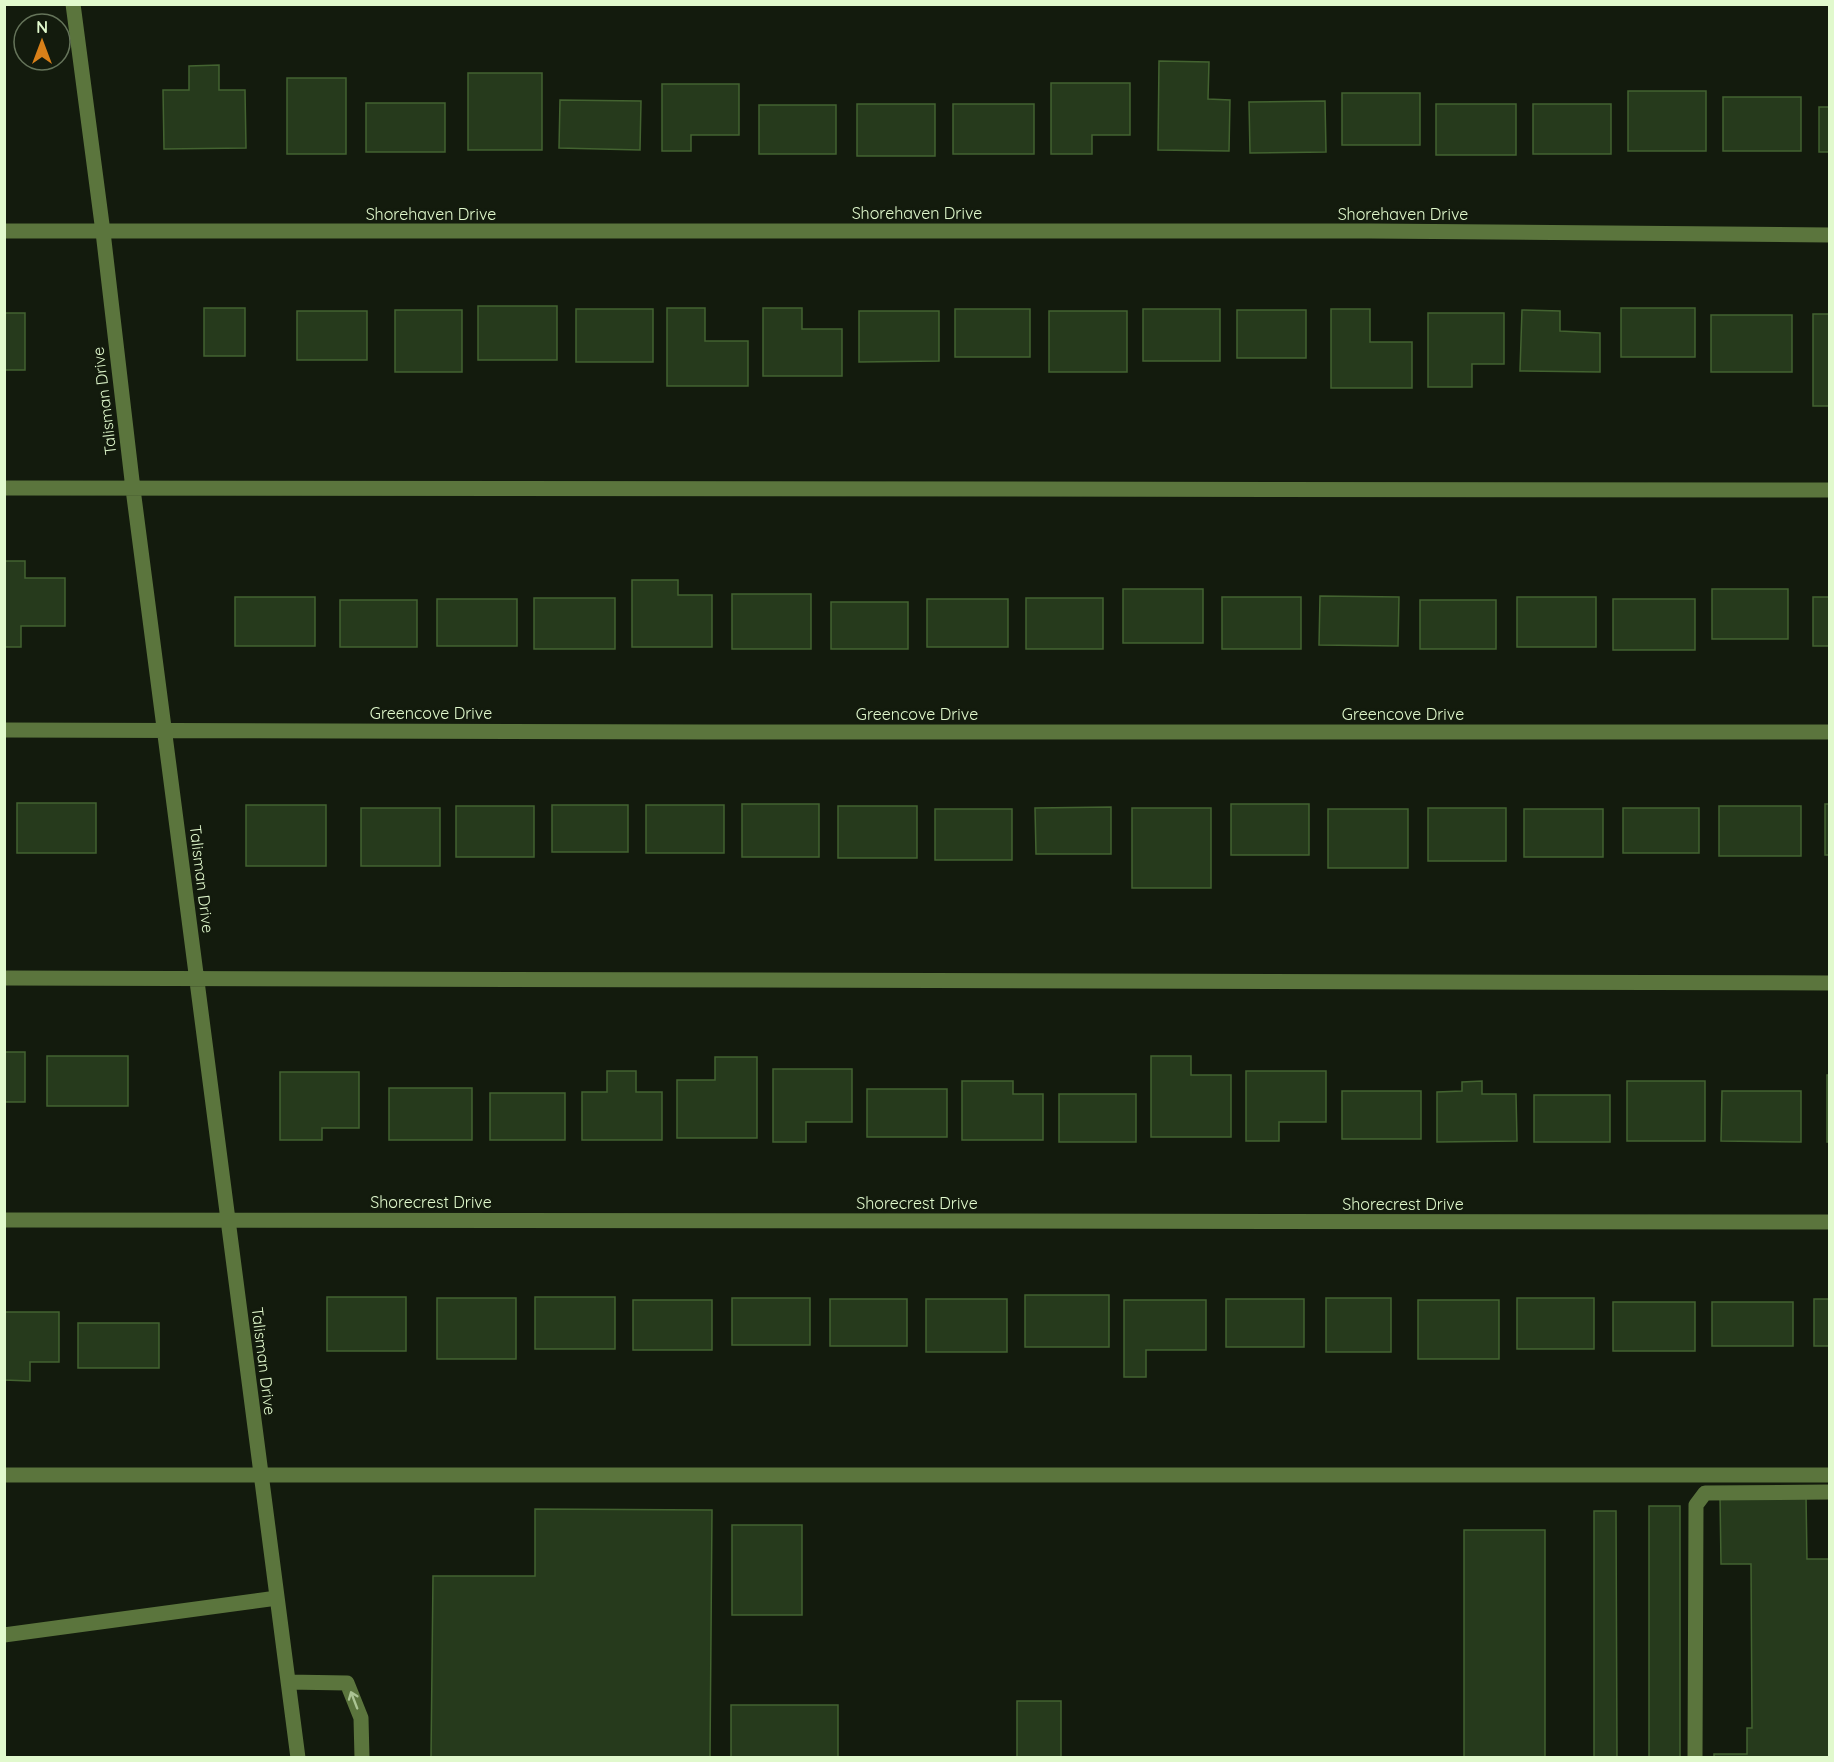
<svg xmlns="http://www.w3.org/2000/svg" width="1834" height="1762" font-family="Quicksand,sans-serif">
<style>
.building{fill:#263a1c;stroke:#436330;stroke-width:1.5}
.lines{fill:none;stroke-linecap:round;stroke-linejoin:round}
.minor{stroke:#5b753d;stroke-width:15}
.oneway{stroke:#abc493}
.labels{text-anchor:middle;stroke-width:5;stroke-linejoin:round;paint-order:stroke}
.street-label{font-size:16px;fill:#e1f9cd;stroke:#131b0d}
</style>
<rect width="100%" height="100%" fill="#131b0d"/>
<path class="building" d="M1159 61 1209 62 1208 99 1230 100 1229 151 1158 150Z
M219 65V90H245L246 148 164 149 163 90H189V66Z
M468 73H542V150H468Z
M287 78H346V154H287Z
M1051 83H1130V135H1092V154H1051Z
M662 84H739V135H691V151H662Z
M1628 91H1706V151H1628Z
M1342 93H1420V145H1342Z
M1723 97H1801V151H1723Z
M560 100 641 101 640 150 559 148Z
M1325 101 1326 152 1250 153 1249 102Z
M366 103H445V152H366Z
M857 104H935V156H857Z
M953 104H1034V154H953Z
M1436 104H1516V155H1436Z
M1533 104H1611V154H1533Z
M759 105H836V154H759Z
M1819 107H1830V152H1819Z
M478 306H557V360H478Z
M204 308H245V356H204Z
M667 308H705V341H748V386H667Z
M763 308H802V329H842V376H763Z
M1621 308H1695V357H1621Z
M576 309H653V362H576Z
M955 309H1030V357H955Z
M1143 309H1220V361H1143Z
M1331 309H1370V342H1412V388H1331Z
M395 310H462V372H395Z
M1237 310H1306V358H1237Z
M1522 310 1560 311V331L1600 333V372L1520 371Z
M297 311H367V360H297Z
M859 311H939V361L859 362Z
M1049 311H1127V372H1049Z
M4 313H25V370H4Z
M1428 313H1504V364H1472V387H1428Z
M1813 314H1830V406H1813Z
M1711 315H1792V372H1711Z
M4 561H25V578H65V626H21V647H4Z
M632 580H678V595H712V647H632Z
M1123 589H1203V643H1123Z
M1712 589H1788V639H1712Z
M732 594H811V649H732Z
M1320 596 1399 597 1398 646 1319 645Z
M235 597H315V646H235Z
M1222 597H1301V649H1222Z
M1517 597H1596V647H1517Z
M1813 597H1830V646H1813Z
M534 598H615V649H534Z
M1026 598H1103V649H1026Z
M437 599H517V646H437Z
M927 599H1008V647H927Z
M1613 599H1695V650H1613Z
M340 600H417V647H340Z
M1420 600H1496V649H1420Z
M831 602H908V649H831Z
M17 803H96V853H17Z
M742 804H819V857H742Z
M1231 804H1309V855H1231Z
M1825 804H1830V855H1825Z
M246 805H326V866H246Z
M552 805H628V852H552Z
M646 805H724V853H646Z
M456 806H534V857H456Z
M838 806H917V858H838Z
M1719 806H1801V856H1719Z
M1111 807V854H1036L1035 808Z
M361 808H440V866H361Z
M1132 808H1211V888H1132Z
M1428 808H1506V861H1428Z
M1623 808H1699V853H1623Z
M935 809H1012V860H935Z
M1328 809H1408V868H1328Z
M1524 809H1603V857H1524Z
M4 1052H25V1102H4Z
M47 1056H128V1106H47Z
M1151 1056H1191V1075H1231V1137H1151Z
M715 1057H757V1138H677V1080H715Z
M773 1069H852V1122H806V1142H773Z
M607 1071H636V1092H662V1140H582V1092H607Z
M1246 1071H1326V1122H1279V1141H1246Z
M280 1072H359V1128H322V1140H280Z
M1827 1075H1830V1142H1827Z
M962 1081H1013V1094H1043V1140H962Z
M1482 1081V1094H1516L1517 1141 1437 1142V1092L1462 1091V1082Z
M1627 1081H1705V1141H1627Z
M389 1088H472V1140H389Z
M867 1089H947V1137H867Z
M1342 1091H1421V1139H1342Z
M1722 1091H1801V1142L1721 1141Z
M490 1093H565V1140H490Z
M1059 1094H1136V1142H1059Z
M1534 1095H1610V1142H1534Z
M1025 1295H1109V1347H1025Z
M327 1297H406V1351H327Z
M535 1297H615V1349H535Z
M437 1298H516V1359H437Z
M732 1298H810V1345H732Z
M1326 1298H1391V1352H1326Z
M1517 1298H1594V1349H1517Z
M830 1299H907V1346H830Z
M926 1299H1007V1352H926Z
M1226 1299H1304V1347H1226Z
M1814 1299H1830V1346H1814Z
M633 1300H712V1350H633Z
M1124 1300H1206V1350H1146V1377H1124Z
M1418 1300H1499V1359H1418Z
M1613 1302H1695V1351H1613Z
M1712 1302H1793V1346H1712Z
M4 1312H59V1362H30V1381L4 1380Z
M78 1323H159V1368H78Z
M1806 1495 1807 1559H1830V1758H1714V1754H1747V1728H1752L1751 1564H1721L1720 1496Z
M1649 1506H1680V1758H1649Z
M535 1509 712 1510 710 1758H431L433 1576H535Z
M1594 1511H1616L1617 1758H1594Z
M732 1525H802V1615H732Z
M1464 1530H1545V1758H1464Z
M1017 1701H1061V1758H1017Z
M731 1705H838V1758H731Z"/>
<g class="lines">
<path class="minor" d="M73 4 103 232 133 489 298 1758
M4 231H1371L1830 235
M4 488 1830 490
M4 730 710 732H1830
M4 978 1830 983
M4 1220 1830 1222
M4 1475H1830
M4 1635 277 1598
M288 1682 347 1683 361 1718 362 1758
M1695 1758 1696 1505 1705 1493 1830 1492"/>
</g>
<defs><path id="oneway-shaft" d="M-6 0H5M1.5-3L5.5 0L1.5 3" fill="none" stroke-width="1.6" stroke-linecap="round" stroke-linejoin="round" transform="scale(1.5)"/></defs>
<use class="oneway" href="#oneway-shaft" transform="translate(354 1700) rotate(-111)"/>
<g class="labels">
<g class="street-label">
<text x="917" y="219">Shorehaven Drive</text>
<text x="431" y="220">Shorehaven Drive</text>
<text x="1403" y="220">Shorehaven Drive</text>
<text transform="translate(104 401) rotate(-97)" y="6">Talisman Drive</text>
<text x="431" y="719">Greencove Drive</text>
<text x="917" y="720">Greencove Drive</text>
<text x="1403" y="720">Greencove Drive</text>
<text transform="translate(202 879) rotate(83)" y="6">Talisman Drive</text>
<text x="431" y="1208">Shorecrest Drive</text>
<text x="917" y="1209">Shorecrest Drive</text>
<text x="1403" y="1210">Shorecrest Drive</text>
<text transform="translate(264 1361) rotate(83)" y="6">Talisman Drive</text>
</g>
</g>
<rect width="1834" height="1762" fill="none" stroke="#e1f9cd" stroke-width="12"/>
<g transform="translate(42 42)"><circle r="28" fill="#131b0d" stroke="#65745a" stroke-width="1.5"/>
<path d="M0-4.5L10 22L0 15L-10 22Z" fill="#d98019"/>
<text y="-9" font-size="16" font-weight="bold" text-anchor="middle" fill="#e1f9cd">N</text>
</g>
</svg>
